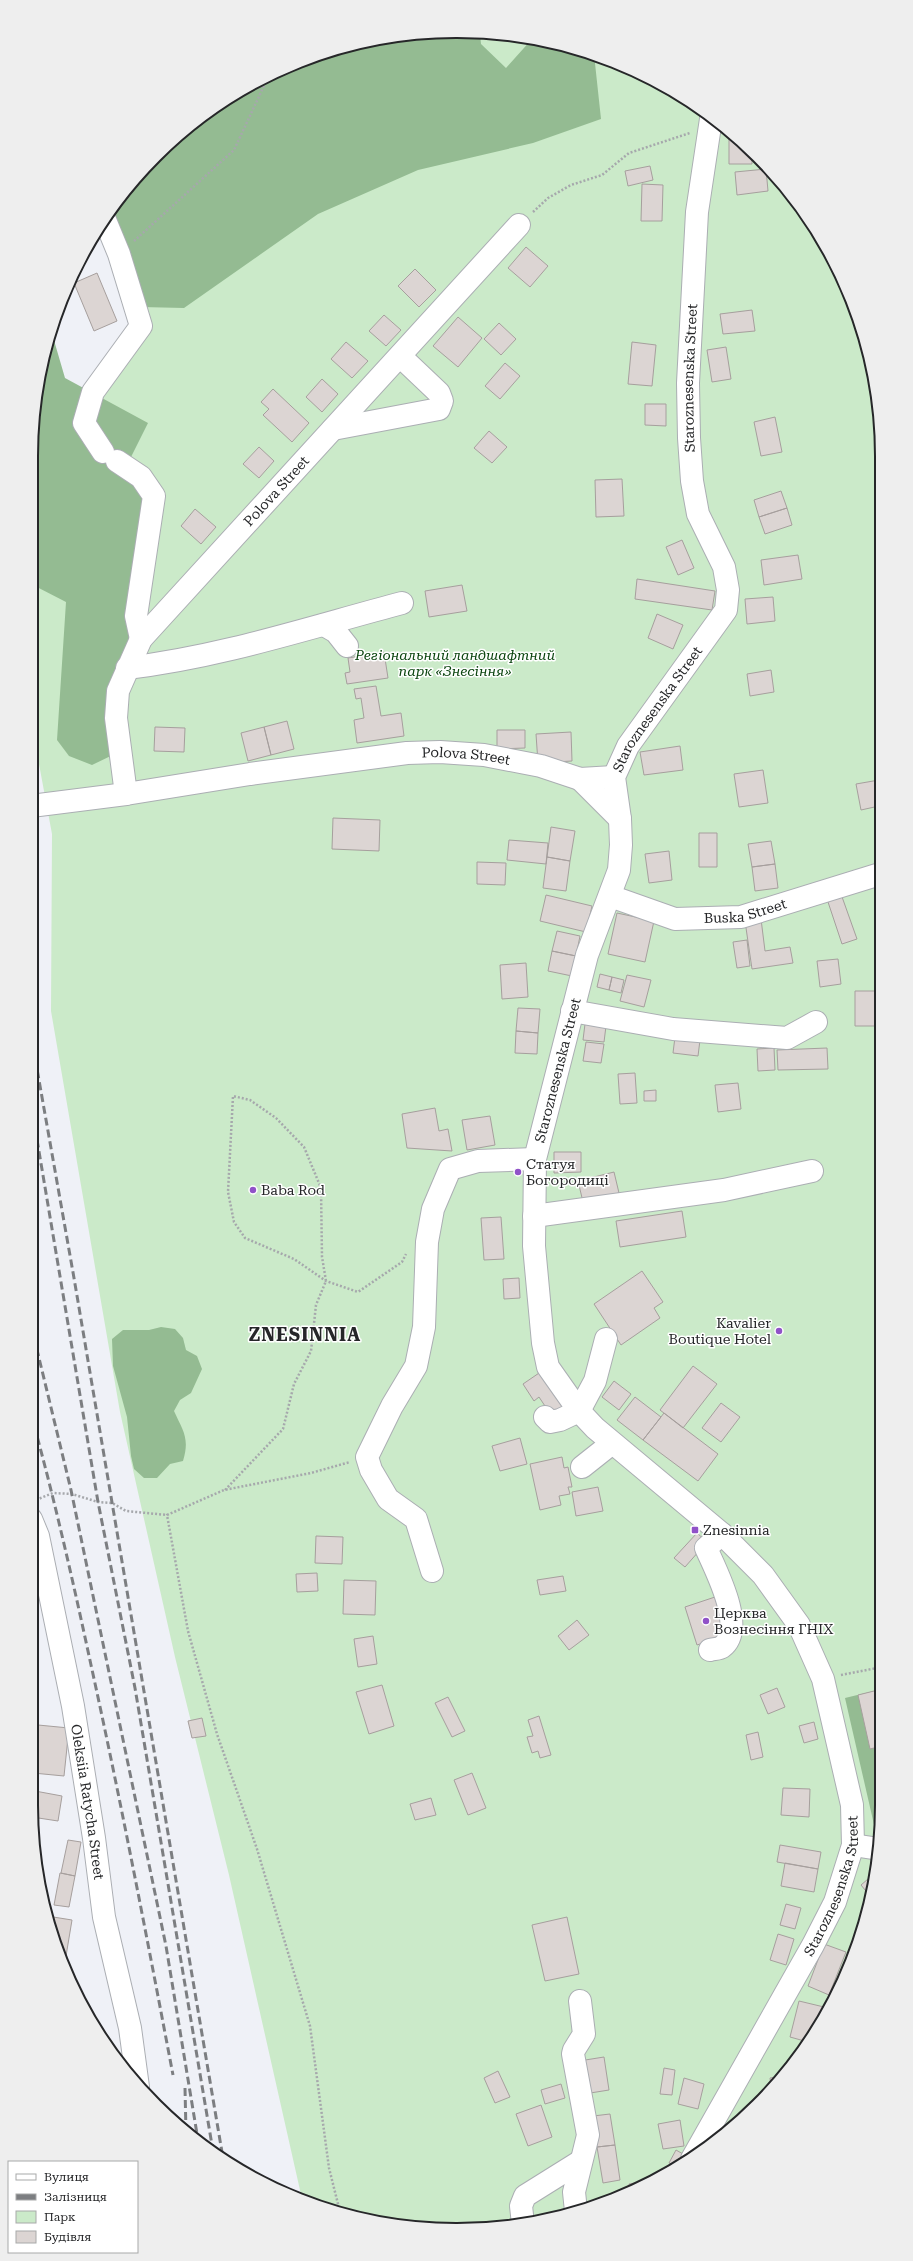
<svg xmlns="http://www.w3.org/2000/svg" width="913" height="2261" font-family="'Roboto Serif',serif">
<style>
.green{fill:#cbeac9}
.forest{fill:#94bb92}
.building{fill:#dcd5d3;stroke:#a69f9d}
.lines{fill:none;stroke-linecap:round;stroke-linejoin:round}
.minor-casing{stroke:#abaeb3;stroke-width:24}
.path{stroke:#a6a8ac;stroke-width:2.5;stroke-dasharray:2 2;stroke-linecap:butt}
.minor{stroke:#fff;stroke-width:22}
.rail{stroke:#7c7e81;stroke-width:3;stroke-dasharray:8 4;stroke-linecap:butt}
.poi-dot{fill:#9052c8;stroke:#fff;stroke-width:1.5}
.labels{text-anchor:middle;stroke-width:3;stroke-linejoin:round;paint-order:stroke}
.street-label{font-size:14px;fill:#262729;stroke:#fff}
.park-label{font-size:14px;font-style:italic;fill:#0a440e;stroke:#fff}
.poi-label{font-size:14px;fill:#262729;stroke:#fff;text-anchor:start}
.district-label{font-size:18px;font-weight:bold;letter-spacing:1px;fill:#262729;stroke:#fff}
.rim{fill:none;stroke:#262729;stroke-width:2}
</style>
<rect width="100%" height="100%" fill="#eff1f7"/>
<path class="green" d="M428 32 512 35 593 54 693 103 777 176 838 269 859 320 878 401 882 1805 878 1860 859 1941 838 1993 794 2063 737 2124 693 2158 620 2198 540 2222 484 2229 401 2226 320 2207 302 2199 229 1875 175 1657 120 1412 51 1011 52 834 31 721V604L69 427 142 318 136 176 197 119 268 75 346 46Z"/>
<path class="forest" d="M428 32 480 34 481 44 506 68 532 39 594 54 601 119 533 143 418 170 318 214 184 308 141 307 100 226 136 176 197 119 268 75 346 46Z
M51 330 65 378 148 423 126 467 154 496 127 668 119 752 92 765 69 756 57 740 66 602 31 584V457L35 401Z
M161 1327 175 1329 183 1338 186 1350 197 1356 202 1369 191 1393 180 1400 174 1411C183 1431 190 1438 183 1461L170 1464 157 1478H144L134 1469 131 1456 127 1417 113 1366 112 1339 123 1330H149Z
M882 1689 880 1832 875 1829 845 1698Z"/>
<path class="building" d="M729 134 752 154V164H729Z
M650 166 653 180 628 186 625 171Z
M766 169 768 191 737 195 735 172Z
M642 184 663 185 662 221H641Z
M526 247 548 266 530 287 508 268Z
M415 269 436 290 419 307 398 286Z
M97 273 117 321 94 331 74 283Z
M752 310 755 331 723 334 720 314Z
M384 315 401 330 386 346 369 331Z
M458 317 482 338 458 367 433 346Z
M499 323 516 339 501 355 484 339Z
M346 342 368 361 352 378 331 359Z
M632 342 656 345 652 386 628 384Z
M726 347 731 379 712 382 707 350Z
M505 363 520 376 500 399 485 386Z
M322 379 338 394 322 412 306 397Z
M273 389 309 423 292 442 263 415 269 409 261 402Z
M645 404H666V426L645 425Z
M775 417 782 452 761 456 754 422Z
M489 431 507 447 492 463 474 448Z
M259 447 274 461 259 478 243 464Z
M622 479 624 516 596 517 595 480Z
M781 491 787 508 759 517 754 500Z
M787 508 792 525 765 534 759 517Z
M195 509 216 527 201 544 181 526Z
M682 540 694 568 678 575 666 547Z
M798 555 802 579 764 585 761 560Z
M637 579 715 591 712 610 635 599Z
M462 585 467 611 429 617 425 591Z
M773 597 775 621 747 624 745 599Z
M657 614 683 625 673 649 648 638Z
M384 652 388 678 347 684 345 673 350 672 348 658Z
M771 670 774 692 750 696 747 674Z
M376 686 381 716 401 713 404 736 357 743 354 720 364 718 361 698 356 699 354 689Z
M287 721 294 749 271 755 264 727Z
M155 727 185 728 184 752 154 751Z
M264 727 271 755 248 761 241 733Z
M497 730H525V748L497 749Z
M571 732 572 761 538 763 536 734Z
M680 746 683 770 644 775 640 752Z
M763 770 768 803 739 807 734 774Z
M879 780V806L861 810 856 784Z
M333 818 380 820 379 851 332 849Z
M551 827 575 831 570 861 547 857Z
M699 833H717V867H699Z
M509 840 548 843 546 864 507 860Z
M771 841 775 864 752 867 748 844Z
M669 851 672 880 649 883 645 854Z
M547 857 570 861 566 891 543 888Z
M477 862 506 863 505 885 477 884Z
M775 864 778 888 755 891 752 867Z
M841 894 857 939 842 944 827 899Z
M546 895 592 906 586 932 540 921Z
M617 913 654 921 645 962 608 954Z
M761 919 765 951 790 947 793 963 752 969 745 921Z
M557 931 580 936 576 956 552 951Z
M747 940 750 966 737 968 733 942Z
M552 951 576 956 572 976 548 971Z
M838 959 841 984 820 987 817 961Z
M526 963 528 997 502 999 500 965Z
M600 974 612 977 609 990 597 987Z
M627 975 651 980 644 1007 620 1001Z
M612 977 624 980 621 993 609 990Z
M855 991H880V1026H855Z
M518 1008 540 1009 538 1033 516 1031Z
M585 1024 606 1026 604 1042 583 1040Z
M516 1031 538 1033 537 1054 515 1053Z
M675 1037 700 1040 698 1056 673 1053Z
M586 1042 604 1044 601 1063 583 1061Z
M774 1048 775 1070 758 1071 757 1049Z
M827 1048 828 1069 778 1070 777 1050Z
M635 1073 637 1103 620 1104 618 1074Z
M738 1083 741 1109 718 1112 715 1085Z
M656 1090V1101H644V1091Z
M435 1108 439 1131 448 1129 452 1151 407 1148 402 1114Z
M490 1116 495 1145 467 1150 462 1120Z
M554 1152H581V1172L554 1173Z
M614 1172 619 1193 583 1202 578 1181Z
M682 1211 686 1237 620 1247 616 1221Z
M501 1217 504 1259 484 1260 481 1218Z
M642 1271 663 1302 654 1308 660 1318 621 1345 594 1304Z
M519 1278 520 1298 504 1299 503 1279Z
M693 1366 717 1384 683 1428 660 1410Z
M542 1371 567 1409 553 1418 539 1397 534 1401 523 1384Z
M614 1381 631 1394 619 1410 602 1397Z
M635 1397 661 1417 643 1440 617 1420Z
M721 1403 740 1417 721 1442 702 1428Z
M664 1413 718 1454 698 1481 643 1440Z
M520 1438 527 1464 500 1471 492 1446Z
M562 1457 564 1468 568 1467 572 1487H568L570 1494 559 1496 561 1505 540 1510 530 1464Z
M598 1487 603 1511 576 1516 572 1492Z
M697 1533 707 1542 685 1567 674 1558Z
M316 1536 343 1537 342 1564 315 1563Z
M317 1573 318 1591 297 1592 296 1574Z
M563 1576 566 1591 540 1595 537 1580Z
M344 1580 376 1581 375 1615 343 1614Z
M715 1597 727 1635 697 1645 685 1607Z
M577 1620 589 1635 569 1650 558 1636Z
M373 1636 377 1664 358 1667 354 1639Z
M382 1685 394 1726 369 1734 356 1692Z
M777 1688 785 1707 768 1714 760 1695Z
M878 1690 882 1708V1746L870 1749 858 1695Z
M448 1697 465 1731 452 1737 435 1703Z
M539 1716 551 1755 540 1758 538 1751 532 1753 527 1737 533 1736 528 1720Z
M202 1718 206 1736 192 1738 188 1721Z
M814 1722 818 1739 804 1743 799 1726Z
M38 1725 69 1728 64 1776 33 1773Z
M758 1732 763 1757 751 1760 746 1735Z
M472 1773 486 1808 468 1815 454 1780Z
M783 1788 810 1789 809 1817 781 1815Z
M35 1791 62 1796 58 1821 32 1817Z
M431 1798 436 1815 415 1820 410 1804Z
M68 1840 81 1842 75 1876 61 1873Z
M780 1845 821 1852 818 1869 777 1862Z
M785 1863 818 1869 814 1892 781 1886Z
M60 1873 75 1876 69 1907 54 1905Z
M875 1873 870 1896 861 1885Z
M786 1904 801 1908 795 1929 780 1925Z
M47 1916 72 1920 66 1956 60 1955Z
M567 1917 579 1974 545 1981 532 1925Z
M778 1934 794 1939 786 1965 770 1960Z
M824 1944 846 1952 829 1995 808 1986Z
M799 2001 824 2007 821 2021 808 2042 790 2037Z
M604 2057 609 2090 584 2094 579 2061Z
M664 2068 675 2070 672 2095 660 2094Z
M498 2071 510 2097 495 2103 484 2078Z
M782 2076 771 2088 770 2078Z
M684 2078 704 2084 698 2109 678 2104Z
M561 2084 565 2098 545 2104 541 2090Z
M541 2105 552 2137 528 2146 516 2114Z
M610 2114 615 2145 597 2147 593 2116Z
M680 2120 684 2146 663 2149 658 2124Z
M615 2145 620 2180 603 2183 597 2147Z
M676 2150 683 2154 677 2167 669 2163Z
M646 2181V2183L630 2192 629 2184Z"/>
<g class="lines">
<defs>
<g id="minor">
<path d="M333 429 439 409 442 401 439 393 400 356"/>
<path d="M103 452 84 423 93 392 141 326 119 254 105 220"/>
<path d="M117 461 141 477 154 496 136 616 141 639"/>
<path d="M324 625 336 632 347 646"/>
<path d="M127 668C221 657 311 627 402 603"/>
<path d="M580 779 620 819"/>
<path id="s1" d="M126 794 116 718 118 691 141 639 519 225"/>
<path id="s2" d="M31 806 126 794 250 774 407 753 440 752 484 755 541 766 580 779 614 777"/>
<path id="s3" d="M610 896 675 919 741 917 880 874"/>
<path d="M572 1011 673 1029 787 1038 816 1022"/>
<path d="M534 1216 724 1190 812 1171"/>
<path d="M545 1417 550 1422 560 1420 579 1411 595 1381 606 1339"/>
<path d="M582 1467 611 1444"/>
<path id="s4" d="M31 1519 38 1536 73 1706 94 1838 104 1917 130 2028 138 2087"/>
<path d="M432 1571 416 1519 388 1499 371 1470 367 1457 392 1406 416 1366 424 1327 427 1242 433 1209 450 1169 478 1161 535 1159"/>
<path d="M710 1650C714 1649 719 1649 722 1647 747 1628 715 1569 706 1548L722 1534"/>
<path d="M853 1845 879 1849"/>
<path id="s5" d="M692 2159 813 1945 835 1902 853 1845 852 1805 823 1679 799 1625 763 1575 722 1534 595 1428 579 1411 548 1367 543 1343 534 1246 535 1159 587 955 619 870 621 845 620 819 614 777 628 746 726 610 728 590 724 567 698 514 692 481 689 438 688 383 697 212 711 119"/>
<path d="M576 2211 574 2192 588 2135 573 2054 574 2050 584 2034 580 2001"/>
<path d="M523 2224 521 2206 525 2196 581 2161"/>
</g>
</defs>
<use href="#minor" class="minor-casing"/>
<path class="path" d="M533 212 548 198 571 185 602 175 629 153 690 133
M134 241 234 150 269 75
M225 1490 283 1429 294 1384 311 1351 316 1305 326 1281 322 1257 321 1188 304 1147 276 1118 250 1100 233 1096 228 1192 234 1222 245 1238 294 1259 326 1281 358 1292 402 1262 406 1254
M36 1500 53 1493 72 1494 98 1502 112 1503 126 1511 167 1515
M841 1675 882 1667
M340 2212 329 2168 310 2026 257 1849 217 1734 188 1631 167 1515 224 1490 311 1473 350 1462"/>
<use href="#minor" class="minor"/>
<path class="rail" d="M31 1035 74 1278 223 2158
M31 1104 98 1502 135 1688 213 2151
M31 1325 71 1490 166 1946 198 2140
M31 1414C54 1497 73 1581 91 1665 121 1802 147 1938 173 2075
M185 2088 186 2132"/>
</g>
<g class="poi-dot">
<circle cx="518" cy="1172" r="4"/>
<circle cx="253" cy="1190" r="4"/>
<circle cx="779" cy="1331" r="4"/>
<rect x="691" y="1526" width="8" height="8" rx="2"/>
<circle cx="706" cy="1621" r="4"/>
</g>
<g class="labels">
<g class="street-label">
<text dy="5" stroke="none"><textPath href="#s5" startOffset="1989">Staroznesenska Street</textPath></text>
<text dy="5" stroke="none"><textPath href="#s1" startOffset="361">Polova Street</textPath></text>
<text dy="5" stroke="none"><textPath href="#s5" startOffset="1629">Staroznesenska Street</textPath></text>
<text dy="5" stroke="none"><textPath href="#s2" startOffset="439">Polova Street</textPath></text>
<text dy="5" stroke="none"><textPath href="#s3" startOffset="140">Buska Street</textPath></text>
<text dy="5" stroke="none"><textPath href="#s5" startOffset="1245">Staroznesenska Street</textPath></text>
<text dy="5" stroke="none"><textPath href="#s4" startOffset="289">Oleksiia Ratycha Street</textPath></text>
<text dy="5" stroke="none"><textPath href="#s5" startOffset="309">Staroznesenska Street</textPath></text>
</g>
<g class="park-label">
<text x="455" y="660">Регіональний ландшафтний<tspan x="455" dy="16">парк «Знесіння»</tspan></text>
</g>
<g class="poi-label">
<text x="526" y="1169">Статуя<tspan x="526" dy="16">Богородиці</tspan></text>
<text x="261" y="1195">Baba Rod</text>
<text x="771" y="1328" text-anchor="end">Kavalier<tspan x="771" dy="16">Boutique Hotel</tspan></text>
<text x="703" y="1535">Znesinnia</text>
<text x="714" y="1618">Церква<tspan x="714" dy="16">Вознесіння ГНІХ</tspan></text>
</g>
<g class="district-label">
<text x="305" y="1341">ZNESINNIA</text>
</g>
</g>
<path d="M0 0H913V2261H0ZM456 38H457A418 418 0 0 1 875 456V1805A418 418 0 0 1 457 2223H456A418 418 0 0 1 38 1805V456A418 418 0 0 1 456 38Z" fill="#eee" fill-rule="evenodd"/>
<path class="rim" d="M456 38H457A418 418 0 0 1 875 456V1805A418 418 0 0 1 457 2223H456A418 418 0 0 1 38 1805V456A418 418 0 0 1 456 38Z"/>
<rect x="8" y="2161" width="130" height="92" fill="#ffffff" stroke="#a8a9a9"/>
<rect x="16" y="2174" width="20" height="6" fill="#ffffff" stroke="#a8a9a9"/>
<text x="44" y="2181" font-size="12" fill="#262729">Вулиця</text>
<rect x="16" y="2194" width="20" height="6" fill="#7c7e81" stroke="#a8a9a9"/>
<text x="44" y="2201" font-size="12" fill="#262729">Залізниця</text>
<rect x="16" y="2211" width="20" height="12" fill="#cbeac9" stroke="#a8a9a9"/>
<text x="44" y="2221" font-size="12" fill="#262729">Парк</text>
<rect x="16" y="2231" width="20" height="12" fill="#dcd5d3" stroke="#a8a9a9"/>
<text x="44" y="2241" font-size="12" fill="#262729">Будівля</text>
</svg>
